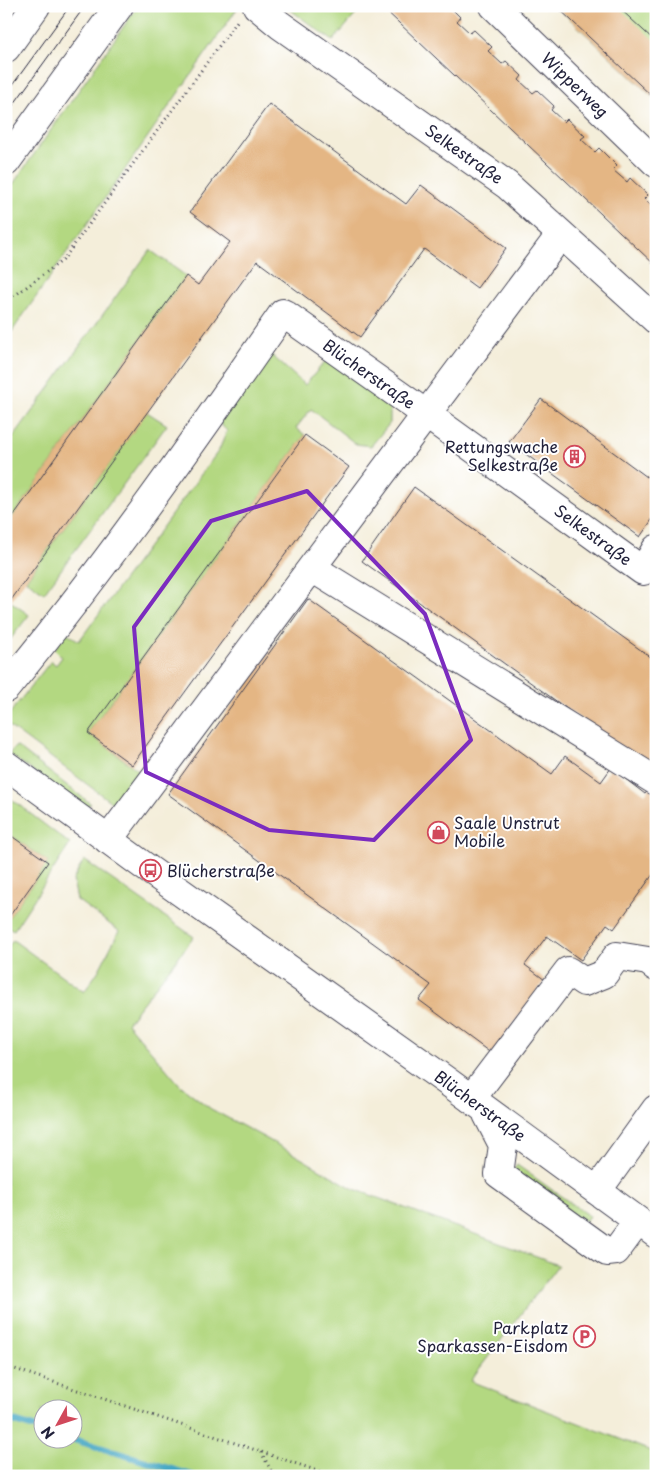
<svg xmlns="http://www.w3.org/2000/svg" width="662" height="1482" font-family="'Playpen Sans',sans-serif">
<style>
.green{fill:#b3d881;stroke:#6a7d5e;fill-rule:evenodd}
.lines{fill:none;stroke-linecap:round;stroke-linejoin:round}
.stream{stroke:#43a6c3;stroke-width:7}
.building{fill:#e4b684}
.minor-casing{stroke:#424153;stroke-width:30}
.major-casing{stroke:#424153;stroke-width:30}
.path{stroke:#424153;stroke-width:3;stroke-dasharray:1 4;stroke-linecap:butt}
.minor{stroke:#fff;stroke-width:28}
.major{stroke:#fff;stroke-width:28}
.tram{stroke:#22223b;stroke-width:1}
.marked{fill:none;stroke:#7b2cbf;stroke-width:4;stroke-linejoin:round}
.labels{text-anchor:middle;stroke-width:4;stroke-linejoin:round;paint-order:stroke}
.street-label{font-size:16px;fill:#22223b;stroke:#fff}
.poi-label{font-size:16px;fill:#22223b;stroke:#fff;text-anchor:end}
</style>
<rect width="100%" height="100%" fill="#fff"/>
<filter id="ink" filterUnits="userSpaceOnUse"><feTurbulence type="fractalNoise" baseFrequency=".02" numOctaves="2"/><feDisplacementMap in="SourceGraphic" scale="10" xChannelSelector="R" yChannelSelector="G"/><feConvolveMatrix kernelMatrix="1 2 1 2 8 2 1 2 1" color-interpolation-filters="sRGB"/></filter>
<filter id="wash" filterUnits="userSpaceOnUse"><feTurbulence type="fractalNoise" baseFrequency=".0096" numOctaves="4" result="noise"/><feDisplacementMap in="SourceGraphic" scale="20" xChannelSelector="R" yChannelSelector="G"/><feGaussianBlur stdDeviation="1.12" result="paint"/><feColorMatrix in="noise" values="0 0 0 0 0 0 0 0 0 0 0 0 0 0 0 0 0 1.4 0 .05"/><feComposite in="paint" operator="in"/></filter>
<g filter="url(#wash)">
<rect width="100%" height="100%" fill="#f4eeda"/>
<path class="green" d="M138 6H239L6 340V194Z
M285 6H363L333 41Z
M556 6H656V100Z
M150 250 186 276 6 526V447Z
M268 352 305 385 328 358 390 408V423L371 446 356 444 311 409 296 428 305 435 88 733 143 774 115 805 6 724V718L51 661 56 665 62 657 54 649 67 633 79 641 219 450 227 431 218 422Z
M147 412 167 425 44 593 26 580Z
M10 601 29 615 6 645V607Z
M16 746 91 804 83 807 9 754Z
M6 795 70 844 14 930 6 926V921L48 862 6 832Z
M84 860 194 937 127 1023 180 1085 211 1109 278 1145 354 1189 558 1265 470 1381 656 1453V1476H6V949L13 940 84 992 99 970 119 931 77 900 73 880ZM42 1410H72V1440H42Z
M517 1165 589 1216 581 1227 511 1173Z"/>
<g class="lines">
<path class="stream" d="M6 1419 42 1430
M72 1439 194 1476"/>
</g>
<g id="blocks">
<path class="building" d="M381 6H449L460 17 457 21 470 33 474 30 492 47 488 51 502 64 506 61 522 76 519 80 533 93 537 90 554 106 551 110 564 122 567 119 585 136 581 139 595 152 599 148 617 166 613 170 627 182 630 178 648 195 644 199 656 210V266Z
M556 6H617L656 42V100Z
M269 104 406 204 421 185 506 248 477 288 424 249 360 337 257 261 6 607V526L186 276 198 285 230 242 190 212Z
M541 399 647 477 652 471 656 473V514L640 537 509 442Z
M305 435 349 467 132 765 88 733Z
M414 487 656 661V773L362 561Z
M308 599 552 774 565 756 601 782 611 768 645 794 650 788 656 793V870L614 929 607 924 581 960 547 936 525 965 545 980 492 1054 419 1000 431 985 168 794Z
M6 832 48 862 6 921Z"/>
</g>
</g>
<g filter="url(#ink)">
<use href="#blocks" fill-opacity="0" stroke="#424153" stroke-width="1"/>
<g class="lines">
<defs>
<path id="minor" d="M257 6 280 25 507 185 656 320
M494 6 656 163
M312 568 656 781
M6 688C105 568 194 441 283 313L426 414 643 571 656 549
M6 765 151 871 448 1082 656 1234
M108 840 561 234
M471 1099 568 971 584 982 604 974 617 956 648 961 656 967
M487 1114 503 1145 499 1174 607 1252 616 1251 638 1221
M597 1191 656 1109"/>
<path id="major" d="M6 48 36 6
M6 162 119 6"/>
</defs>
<use href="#minor" class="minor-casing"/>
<use href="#major" class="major-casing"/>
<path class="path" d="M6 302 63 260 238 20
M6 1366 333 1476
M261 1452 274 1476"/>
<use href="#minor" class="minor"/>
<use href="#major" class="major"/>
<path class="tram" d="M6 94 70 6
M6 115 85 6"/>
</g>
</g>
<path class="marked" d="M307 491 425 614 471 740 374 840 269 830 146 772 134 627 211 521Z"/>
<defs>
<symbol id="building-ring" viewBox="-11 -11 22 22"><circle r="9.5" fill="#fff" stroke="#d1495b" stroke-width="1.5"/><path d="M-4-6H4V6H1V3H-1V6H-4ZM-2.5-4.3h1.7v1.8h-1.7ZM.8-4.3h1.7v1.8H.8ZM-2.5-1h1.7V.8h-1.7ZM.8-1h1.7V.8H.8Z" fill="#d1495b"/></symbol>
<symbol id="shop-ring" viewBox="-11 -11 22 22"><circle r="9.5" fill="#fff" stroke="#d1495b" stroke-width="1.5"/><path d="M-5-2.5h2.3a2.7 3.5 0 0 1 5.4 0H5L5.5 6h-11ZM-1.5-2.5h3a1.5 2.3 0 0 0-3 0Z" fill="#d1495b"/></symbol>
<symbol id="bus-ring" viewBox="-11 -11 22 22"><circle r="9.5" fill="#fff" stroke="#d1495b" stroke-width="1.5"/><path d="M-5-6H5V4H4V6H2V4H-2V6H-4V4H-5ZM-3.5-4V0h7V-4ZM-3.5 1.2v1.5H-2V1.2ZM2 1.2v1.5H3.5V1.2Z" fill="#d1495b"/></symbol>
<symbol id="parking-ring" viewBox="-11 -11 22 22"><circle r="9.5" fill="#fff" stroke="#d1495b" stroke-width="1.5"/><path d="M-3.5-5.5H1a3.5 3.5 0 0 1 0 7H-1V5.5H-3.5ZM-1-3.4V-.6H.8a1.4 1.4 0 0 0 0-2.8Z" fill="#d1495b"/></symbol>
</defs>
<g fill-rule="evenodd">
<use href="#building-ring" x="562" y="444" width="25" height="25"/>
<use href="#shop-ring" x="426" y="820" width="25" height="25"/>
<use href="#bus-ring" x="138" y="858" width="25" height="25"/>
<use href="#parking-ring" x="572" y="1324" width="25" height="25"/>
</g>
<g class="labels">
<g class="street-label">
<text transform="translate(575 85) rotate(44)" y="6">Wipperweg</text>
<text transform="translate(464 154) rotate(35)" y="6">Selkestraße</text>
<text transform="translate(369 374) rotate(35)" y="6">Blücherstraße</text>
<text transform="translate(593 535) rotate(36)" y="6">Selkestraße</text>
<text transform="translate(480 1106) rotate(36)" y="6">Blücherstraße</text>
</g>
<g class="poi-label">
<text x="558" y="453">Rettungswache<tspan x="558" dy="18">Selkestraße</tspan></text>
<text x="454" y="829" text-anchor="start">Saale Unstrut<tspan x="454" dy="18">Mobile</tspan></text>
<text x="167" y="877" text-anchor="start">Blücherstraße</text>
<text x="568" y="1334">Parkplatz<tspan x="568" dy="18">Sparkassen-Eisdom</tspan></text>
</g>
</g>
<rect width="662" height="1482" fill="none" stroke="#fff" stroke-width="25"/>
<g transform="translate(58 1424) rotate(230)"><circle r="24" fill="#ffffff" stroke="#a7a7b1"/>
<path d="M0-4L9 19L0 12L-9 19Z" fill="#d1495b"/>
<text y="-8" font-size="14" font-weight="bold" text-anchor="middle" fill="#22223b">N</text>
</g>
</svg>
